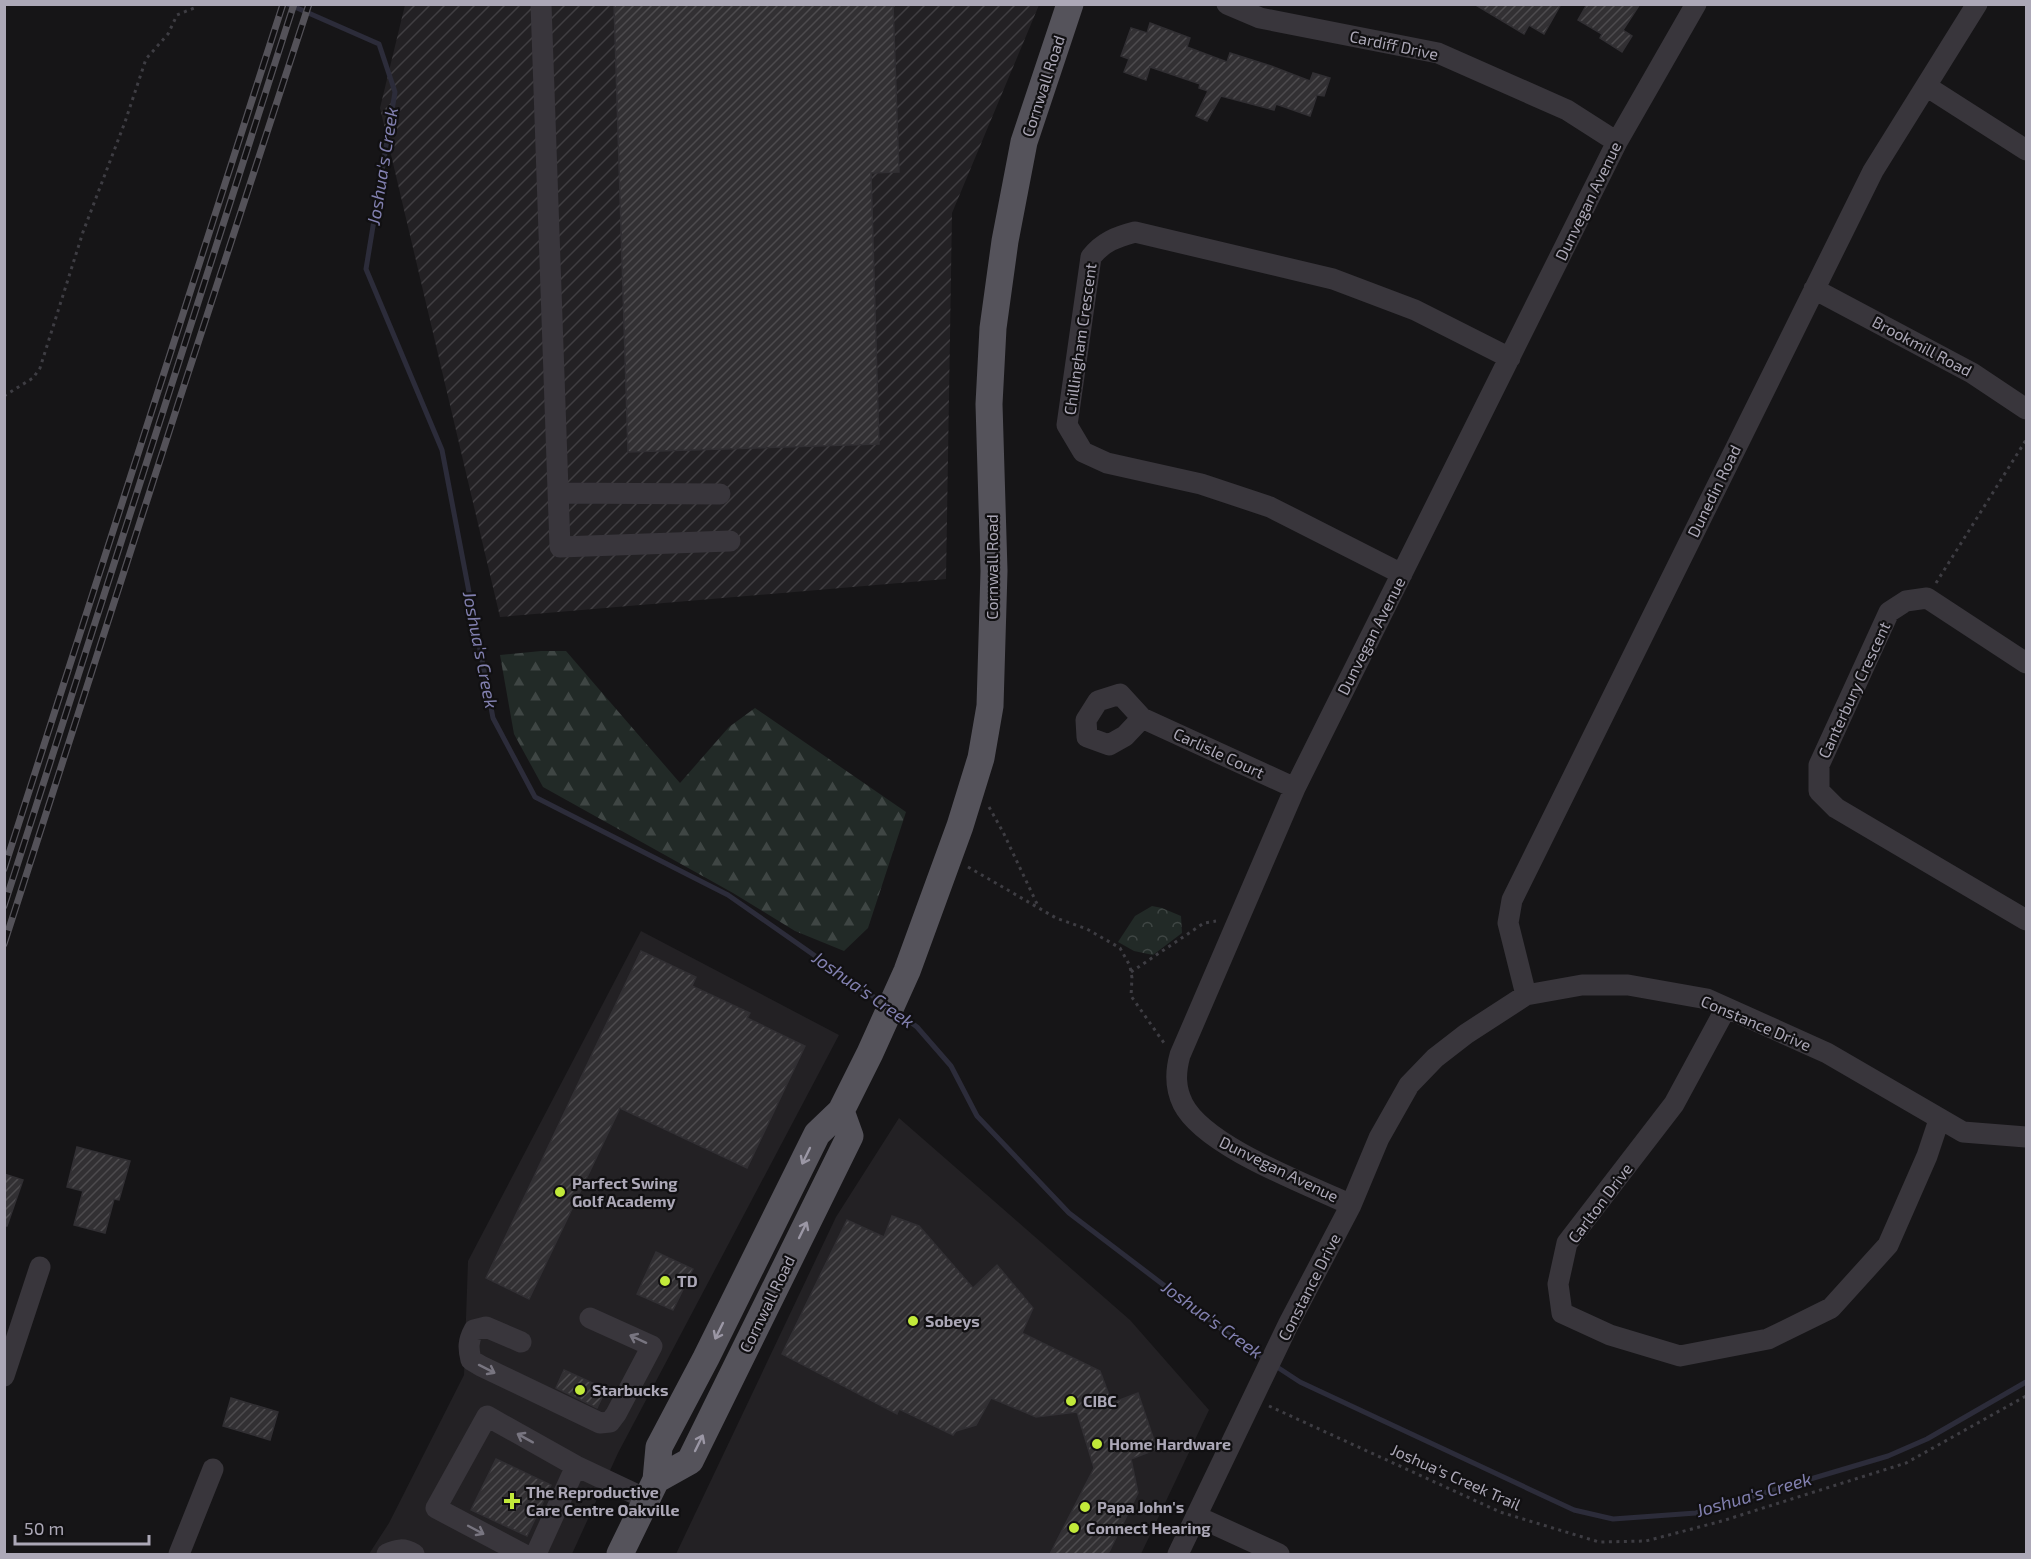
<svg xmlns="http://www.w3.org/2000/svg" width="2031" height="1559" font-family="'Exo 2',sans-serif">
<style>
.built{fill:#232124}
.industrial{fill:url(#industrial-furrows)}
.forest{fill:url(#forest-firs)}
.park{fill:url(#park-crowns)}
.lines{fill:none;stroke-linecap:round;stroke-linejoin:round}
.stream{stroke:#2c2c3a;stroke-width:5}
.building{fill:url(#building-hatch);stroke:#312f33;stroke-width:1.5}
.path{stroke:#3e3d43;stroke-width:3;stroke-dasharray:3 4.5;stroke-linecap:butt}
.minor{stroke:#39363c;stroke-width:21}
.major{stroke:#55535b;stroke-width:27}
.rail-casing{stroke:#545259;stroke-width:7}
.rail{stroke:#111012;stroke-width:4.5;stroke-dasharray:14;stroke-linecap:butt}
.oneway{stroke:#9b97a5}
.oneway2{stroke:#787580}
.poi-dot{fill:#c2ea3a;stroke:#111012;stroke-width:2}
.labels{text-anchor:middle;stroke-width:4.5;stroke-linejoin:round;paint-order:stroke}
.street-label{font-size:16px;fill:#aca8b7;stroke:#111012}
.poi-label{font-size:16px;font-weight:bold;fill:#aca8b7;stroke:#111012;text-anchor:start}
.water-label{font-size:18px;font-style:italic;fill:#8280b0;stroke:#111012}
</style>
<defs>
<pattern id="industrial-furrows" width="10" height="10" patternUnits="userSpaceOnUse" patternTransform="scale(1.5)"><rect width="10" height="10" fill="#232124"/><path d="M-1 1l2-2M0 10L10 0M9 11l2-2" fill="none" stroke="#403e42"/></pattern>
<pattern id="forest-firs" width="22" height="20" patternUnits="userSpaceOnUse" patternTransform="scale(1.5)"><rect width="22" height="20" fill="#222a27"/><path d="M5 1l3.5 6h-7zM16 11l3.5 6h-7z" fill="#3f4644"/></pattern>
<pattern id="park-crowns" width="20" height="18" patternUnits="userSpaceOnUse" patternTransform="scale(1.5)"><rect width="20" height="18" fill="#222a27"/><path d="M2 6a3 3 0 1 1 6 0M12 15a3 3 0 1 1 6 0" fill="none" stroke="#3f4644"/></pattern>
<pattern id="building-hatch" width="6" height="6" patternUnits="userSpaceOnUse" patternTransform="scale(1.5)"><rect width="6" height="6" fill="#323033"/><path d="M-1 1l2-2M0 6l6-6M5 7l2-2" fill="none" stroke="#4d4b4e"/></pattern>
</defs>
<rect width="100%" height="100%" fill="#161517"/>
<path class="built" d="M641 931 839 1035 618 1453 572 1554H369L389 1523 464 1375 468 1261Z
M899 1118 1130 1320 1209 1410 1141 1554H676L836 1217Z"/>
<path class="industrial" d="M405 5H1039L952 213 946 579 500 617 380 108Z"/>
<path class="forest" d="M541 651H566L680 783 729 727 755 708 906 812 868 928 844 951 795 931 733 893 543 787 514 734 500 655Z"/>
<path class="park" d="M1152 906 1162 908 1181 916 1182 933 1153 955 1134 951 1118 942 1135 916Z"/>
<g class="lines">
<path class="stream" d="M288 4 379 44 395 92 366 269 442 450 493 718 535 797 728 895 884 1004
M897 1012 917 1027 951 1066 977 1116 1069 1213 1228 1334 1266 1359
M1274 1365 1300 1382 1574 1510 1613 1519 1696 1513 1888 1456 1927 1439 2026 1382"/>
</g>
<path class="building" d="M614 4H893L899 172 871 173 879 444 628 452Z
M1474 4H1561L1544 34 1529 25 1524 34Z
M1587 4H1640L1623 30 1632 36 1622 52 1600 38 1602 34 1578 20Z
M1150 23 1190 38 1187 47 1227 62 1230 53 1271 66 1310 81 1313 73 1330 78 1324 96 1317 95 1310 116 1276 104 1274 110 1221 96 1207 121 1196 116 1208 91 1199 88 1200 84 1150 67 1146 80 1124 72 1129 59 1121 56 1131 28 1147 33Z
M641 951 696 977 692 986 750 1013 747 1018 805 1046 747 1168 620 1108 529 1299 486 1278Z
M77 1147 130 1161 119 1200 114 1199 105 1233 74 1225 83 1191 67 1187Z
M4 1174 23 1180 7 1226H4Z
M892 1216 919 1226 973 1288 997 1265 1033 1308 1022 1333 1100 1371 1112 1403 1138 1393 1157 1449 1131 1459 1138 1493 1108 1554H1050L1094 1468 1077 1412 1036 1417 991 1398 976 1425 956 1431 953 1435 899 1409 897 1414 782 1354 847 1220 884 1237Z
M656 1252 693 1269 673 1310 637 1294Z
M564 1370 606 1389 597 1408 556 1388Z
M231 1398 278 1412 270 1440 223 1426Z
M496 1459 551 1485 527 1536 471 1510Z"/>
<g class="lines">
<path class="path" d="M4 396 33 378 40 368 83 232 125 122 146 59 168 34 177 15 194 8
M1936 583 2026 440
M989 807 1003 832 1038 906
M968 867 1056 918 1087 929 1120 948 1130 966 1132 978 1131 996 1164 1043
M1131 972 1204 923 1216 921
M1269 1406 1500 1512 1599 1542 1646 1541 1722 1521 1906 1463 2026 1396"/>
<path class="minor" d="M541 4 560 547 730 541
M1227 4 1260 18 1438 53 1567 110 1617 142
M1926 86 2026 150
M1814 289 1972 373 2026 409
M558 493 720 494
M1402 574 1270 507 1201 484 1107 463 1083 452 1067 425 1091 257C1103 242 1116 237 1135 232L1333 279 1415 310 1510 358
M2026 663 1927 598 1906 601 1889 612 1819 765V791L1836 808 2026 920
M1142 718 1125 736 1109 745 1087 737 1086 720 1098 701 1120 694 1142 718 1295 788
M1526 995 1508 923 1512 900 1873 171 1977 4
M1726 1008 1674 1104 1567 1243 1558 1284 1562 1313 1610 1335 1680 1356 1768 1339 1831 1308 1888 1245 1927 1156 1939 1120
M1351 1205C1307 1184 1205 1147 1183 1104 1175 1088 1175 1073 1180 1055L1295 788 1617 142 1696 4
M521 1342 486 1327 474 1330C468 1341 468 1348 471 1360L481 1366 600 1423 610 1422 616 1414 652 1346 590 1318
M4 1376 40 1267
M1196 1516 1279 1554
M179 1554 213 1469
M387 1554C397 1549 404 1548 414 1554
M523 1554 436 1508 487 1416 576 1466 646 1499
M536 1554 576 1466
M1178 1554 1288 1325 1351 1205 1379 1138 1409 1085 1435 1058 1466 1034 1526 995 1582 985H1628L1707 999 1827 1053 1963 1132 2026 1137"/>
<path class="major" d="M656 1480 690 1461 850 1136 841 1111
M620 1554 656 1480 659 1447 706 1358 817 1134 841 1111 870 1053 907 971 960 826 981 758 990 706 994 571 989 404 993 328 1005 241 1024 142 1070 4"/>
<defs>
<path id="rail" d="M4 869 283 4
M4 906 294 4
M4 944 179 401 309 4"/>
</defs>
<use href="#rail" class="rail-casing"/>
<use href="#rail" class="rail"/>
</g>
<defs><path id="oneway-shaft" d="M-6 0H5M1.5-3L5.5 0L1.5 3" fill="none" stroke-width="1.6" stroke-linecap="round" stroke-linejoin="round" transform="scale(1.5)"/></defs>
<g class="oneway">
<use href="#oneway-shaft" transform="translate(806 1156) rotate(116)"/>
<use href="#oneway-shaft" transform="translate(803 1230) rotate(-64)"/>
<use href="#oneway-shaft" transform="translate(719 1331) rotate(116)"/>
<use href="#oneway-shaft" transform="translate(699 1443) rotate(-64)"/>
</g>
<g class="oneway2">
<use href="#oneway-shaft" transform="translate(638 1339) rotate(-155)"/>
<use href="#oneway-shaft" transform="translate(487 1369) rotate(27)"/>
<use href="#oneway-shaft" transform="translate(525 1438) rotate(-151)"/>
<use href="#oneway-shaft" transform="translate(476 1530) rotate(28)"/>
</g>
<g class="poi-dot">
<circle cx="560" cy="1192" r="6"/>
<circle cx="665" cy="1281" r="6"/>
<circle cx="913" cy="1321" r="6"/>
<circle cx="580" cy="1390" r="6"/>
<circle cx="1071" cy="1401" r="6"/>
<circle cx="1097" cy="1444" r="6"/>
<path d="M509 1492h6v6h6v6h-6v6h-6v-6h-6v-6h6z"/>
<circle cx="1085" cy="1507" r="6"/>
<circle cx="1074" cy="1528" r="6"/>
</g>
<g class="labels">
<g class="street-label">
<text transform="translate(1394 45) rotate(12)" y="6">Cardiff Drive</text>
<text transform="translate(1043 86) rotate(-72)" y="6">Cornwall Road</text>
<text transform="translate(1588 201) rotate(-64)" y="6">Dunvegan Avenue</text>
<text transform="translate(1080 339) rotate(-82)" y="6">Chillingham Crescent</text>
<text transform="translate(1922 346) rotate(28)" y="6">Brookmill Road</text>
<text transform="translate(1714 491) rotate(-64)" y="6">Dunedin Road</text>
<text transform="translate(992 567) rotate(-90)" y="6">Cornwall Road</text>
<text transform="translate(1371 636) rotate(-63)" y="6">Dunvegan Avenue</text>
<text transform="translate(1854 690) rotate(-65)" y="6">Canterbury Crescent</text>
<text transform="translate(1219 753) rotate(25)" y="6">Carlisle Court</text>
<text transform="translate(1756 1023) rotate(23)" y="6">Constance Drive</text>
<text transform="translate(1279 1169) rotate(26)" y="6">Dunvegan Avenue</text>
<text transform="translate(1600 1203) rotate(-53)" y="6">Carlton Drive</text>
<text transform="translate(1309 1287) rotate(-63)" y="6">Constance Drive</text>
<text transform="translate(767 1304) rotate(-64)" y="6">Cornwall Road</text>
<text transform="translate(1456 1477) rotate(24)" y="6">Joshua's Creek Trail</text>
</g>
<g class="poi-label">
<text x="572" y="1189">Parfect Swing<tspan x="572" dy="18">Golf Academy</tspan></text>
<text x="677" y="1287">TD</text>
<text x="925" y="1327">Sobeys</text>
<text x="592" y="1396">Starbucks</text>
<text x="1083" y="1407">CIBC</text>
<text x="1109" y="1450">Home Hardware</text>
<text x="526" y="1498">The Reproductive<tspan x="526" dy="18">Care Centre Oakville</tspan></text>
<text x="1097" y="1513">Papa John's</text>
<text x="1086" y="1534">Connect Hearing</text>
</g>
<g class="water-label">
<text transform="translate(383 166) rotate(-81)" y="6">Joshua's Creek</text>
<text transform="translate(480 650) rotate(79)" y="6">Joshua's Creek</text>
<text transform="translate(863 990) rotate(35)" y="6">Joshua's Creek</text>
<text transform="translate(1212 1320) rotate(36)" y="6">Joshua's Creek</text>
<text transform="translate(1754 1495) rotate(-16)" y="6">Joshua's Creek</text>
</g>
</g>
<rect width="2031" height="1559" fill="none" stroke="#aca8b7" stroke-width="12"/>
<path d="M15 1535v9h134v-9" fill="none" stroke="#aca8b7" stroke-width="3"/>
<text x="24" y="1535" font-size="18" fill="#aca8b7" stroke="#111012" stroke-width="4.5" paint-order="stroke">50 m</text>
</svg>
